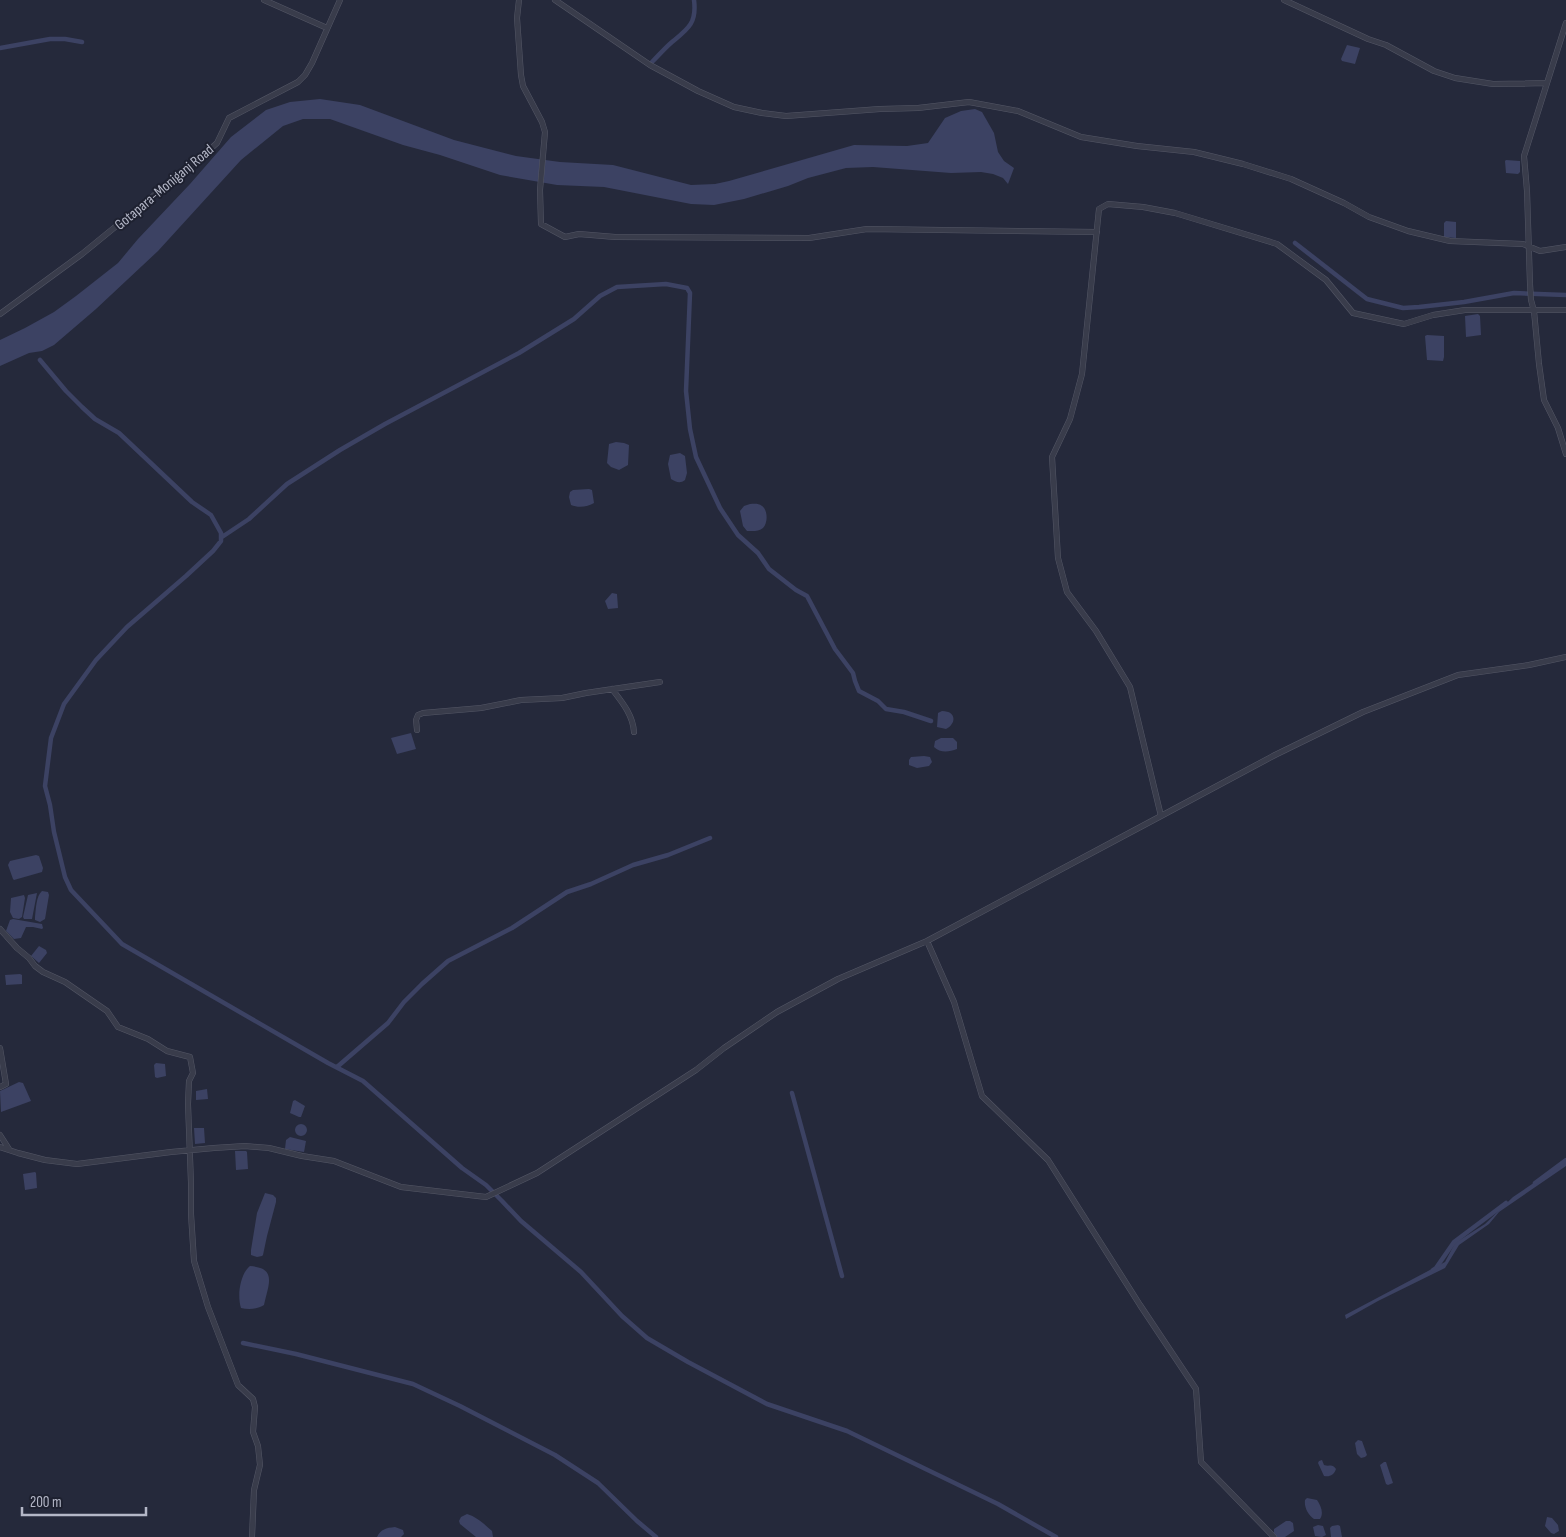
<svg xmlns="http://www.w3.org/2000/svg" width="1566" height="1537" font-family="'Sofia Sans Condensed',sans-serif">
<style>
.water{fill:#3c4263}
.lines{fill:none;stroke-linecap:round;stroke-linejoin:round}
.canal{stroke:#3c4263;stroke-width:4.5}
.street-casing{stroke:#545766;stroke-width:6}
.street{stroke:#393c4b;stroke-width:5}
.labels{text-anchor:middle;stroke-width:4;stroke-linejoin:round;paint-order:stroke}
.street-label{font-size:15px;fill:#b4b7c7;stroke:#1e2130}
</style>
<rect width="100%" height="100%" fill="#25293b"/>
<path class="water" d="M1347 45 1360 48 1355 64 1342 61 1341 59Z
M320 99 360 105 454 140 516 156 560 162 613 165 691 185 715 184 729 181 854 145 907 146 928 143 945 118 961 111 975 109 982 112 994 133 998 152 1004 161 1014 168 1008 184 1003 178 993 174 981 172 951 173 873 167 846 168 808 178 788 186 744 199 714 205 691 204 604 187 557 185 500 175 440 155 403 145 330 119H303L283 126 241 160 158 251 96 309 54 345 42 351 29 353 0 366V340L25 328 54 312 76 296 118 263 138 239 190 184 231 137 266 110 290 102Z
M1506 160 1520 161V172L1518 174 1506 173 1505 161Z
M1446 221 1456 222V238L1444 237V223Z
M1478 314 1480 316 1481 335 1466 337 1465 316Z
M1427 335 1444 336V357L1443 361 1427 360 1425 336Z
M616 442 624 443 629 445 628 465 619 470 611 467 607 463 609 444Z
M680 453 685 456 687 473 685 480C680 484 676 482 671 479L668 464 670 455Z
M589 489 592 490 594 503C588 507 578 508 571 505L569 497 570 492 573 490Z
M750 504C754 504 758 503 762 506 768 510 768 523 763 528 759 532 751 531 747 531L743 526 740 511 744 506Z
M612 593 617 594 618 608 608 609 605 601Z
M942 711C956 711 957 723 946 729L937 727 938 713Z
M411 733 416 749 397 754 391 738Z
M941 738H953L957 742V749C949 752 940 753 934 747L935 741Z
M924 756 930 757 932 762 929 766 917 768 909 765V760L911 757Z
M36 855 39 856 43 868 42 872 14 880 13 879 8 865 10 861Z
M42 891 48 892 49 895 45 919 40 922 35 920V917C36 909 36 896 42 891Z
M37 893 32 919H24L23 917 28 895Z
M24 895 25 898 22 917 19 919 13 918 10 912 11 898Z
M13 919 42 924 43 928 42 929 33 927H26L21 938 14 939 6 931 10 920Z
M39 946 46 950 47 953 39 963 31 956Z
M20 974 22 975V984L6 985V984L5 975Z
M156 1063 165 1064 166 1076 157 1078 155 1077 154 1065Z
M19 1082 23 1083 31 1101 1 1112 0 1091Z
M207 1089 208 1099 196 1100V1091Z
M295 1100 305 1106 301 1117H299L290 1113 293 1101Z
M295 1130a6 6 0 1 1 12 0a6 6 0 1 1-12 0Z
M194 1128H204L205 1143 195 1144Z
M290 1137 306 1141 304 1152 285 1149 286 1140Z
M235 1151H246L247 1152 248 1169 236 1170Z
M1566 1161V1166L1499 1212 1489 1224 1459 1245 1445 1268 1378 1301 1346 1319 1345 1315 1445 1262 1455 1243 1485 1224 1513 1197Z
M35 1172 36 1173 37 1188 25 1190 23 1174Z
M265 1193 273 1195 276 1198V1202L267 1236 263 1255 262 1256 257 1257 251 1255V1250L257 1213Z
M250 1266C278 1268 268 1285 264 1305 258 1309 249 1310 241 1308 237 1296 240 1274 250 1266Z
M1358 1440 1362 1441 1367 1455 1365 1457 1361 1458 1357 1454 1355 1443Z
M1322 1460 1324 1465C1330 1467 1332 1463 1336 1469 1334 1475 1330 1477 1324 1476L1318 1463 1319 1461Z
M1384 1462H1386L1393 1483 1388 1485 1386 1484 1380 1465Z
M1307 1498 1317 1500C1321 1506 1324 1513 1320 1519H1314C1308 1515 1304 1507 1305 1500Z
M467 1514C477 1517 484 1524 492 1531L493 1537H476L460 1524 459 1521 461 1517Z
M1547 1517 1552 1518 1558 1525 1559 1531 1554 1534 1551 1533 1545 1526Z
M1286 1521H1290L1293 1523 1294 1531 1285 1537H1276L1274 1533V1529Z
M1318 1525 1323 1526 1326 1535 1322 1537 1315 1536 1313 1527Z
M1338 1525 1340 1526 1342 1537H1331L1330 1528 1332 1526Z
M395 1527 403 1530 404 1534 401 1537H377C381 1529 386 1528 395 1527Z"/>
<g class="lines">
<path class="canal" d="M0 48 50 39H65L82 42
M652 62C659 55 665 48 672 42 688 29 697 23 694 0
M1295 243 1367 299 1403 308 1419 307 1464 302 1514 293 1566 295
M40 360 66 391 82 407 95 419 119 433 192 502 211 515 221 533V541L213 551 186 576 127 627 96 660 64 704 51 738 45 786 50 805 54 832 65 877 71 890 122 944 328 1063 363 1081 462 1168 486 1185 502 1201 521 1221 581 1272 622 1316 647 1338 688 1362 767 1404 847 1431 998 1504 1056 1537
M222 537 249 519 287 484 340 450 385 424 519 353 574 319 600 296 617 287 666 284 687 288 690 293 686 391 690 429 696 457 720 508 738 535 758 553 769 569 796 590 807 596 835 649 853 673 855 681 859 691 878 701 886 709 904 712 931 721
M337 1067 388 1023 404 1002 422 984 448 961 512 928 567 892 591 884 633 865 668 855 710 838
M792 1093 842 1276
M1535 1183 1566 1160
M1433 1270 1436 1268 1454 1242 1506 1203
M243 1343 296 1354 413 1384 460 1406 555 1455 598 1483 637 1521 656 1537"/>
<defs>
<path id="street" d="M264 0 327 28
M519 0 517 18 521 75 523 86 542 122 545 132 540 190 541 224 565 237 579 234 615 237 809 238 867 229 1097 232
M555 0 650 65 698 91 734 107 762 113 786 116 880 109 918 108 969 102 1018 111 1081 137 1137 146 1194 152 1243 164 1291 179 1344 203 1369 217 1408 231 1450 241 1523 244 1540 251 1566 247
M1284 0 1368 39 1386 45 1434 71 1455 78 1493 84 1547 83
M1566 23 1524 156 1527 191 1530 284 1531 300 1534 311 1539 364 1544 400 1558 428 1566 454
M0 314 82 254 207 152 217 143 229 118 298 82 305 75 312 63 340 0
M612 689C622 702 633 715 634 732
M417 730 416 720 418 715 423 713 481 708 521 700 562 698 586 693 660 682
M1161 816 1275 755 1363 712 1458 675 1529 665 1566 657
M0 929 17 948 29 958 35 966 43 972 65 982 107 1011 118 1027 148 1039 167 1051 190 1057 193 1073 189 1081 188 1104 191 1183V1214L194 1261 208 1307 238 1385 253 1399 255 1407 253 1432 258 1446 260 1465 254 1490 252 1537
M927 941 954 1002 982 1096 1048 1160 1140 1305 1196 1389 1201 1462 1274 1537
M0 1048 6 1084 0 1087
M0 1135 9 1149
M0 1147 18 1153 45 1160 77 1164 171 1152 214 1148 245 1146 269 1148 302 1156 334 1161 401 1187 486 1197 537 1173 696 1070 724 1048 777 1012 838 979 927 941 1161 816 1130 687 1096 631 1067 592 1058 558 1052 457 1070 419 1082 374 1099 209 1108 204 1143 207 1175 213 1277 244 1326 280 1353 313 1404 324 1433 315 1465 310H1566"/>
</defs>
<use href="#street" class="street-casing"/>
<use href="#street" class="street"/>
</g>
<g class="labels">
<g class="street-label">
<text transform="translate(164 187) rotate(-40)" y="5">Gotapara-Moniganj Road</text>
</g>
</g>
<path d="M22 1507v8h124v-8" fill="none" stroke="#b4b7c7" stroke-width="2.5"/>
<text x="30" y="1507" font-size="15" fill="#b4b7c7" stroke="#1e2130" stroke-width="4" paint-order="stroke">200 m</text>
</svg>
